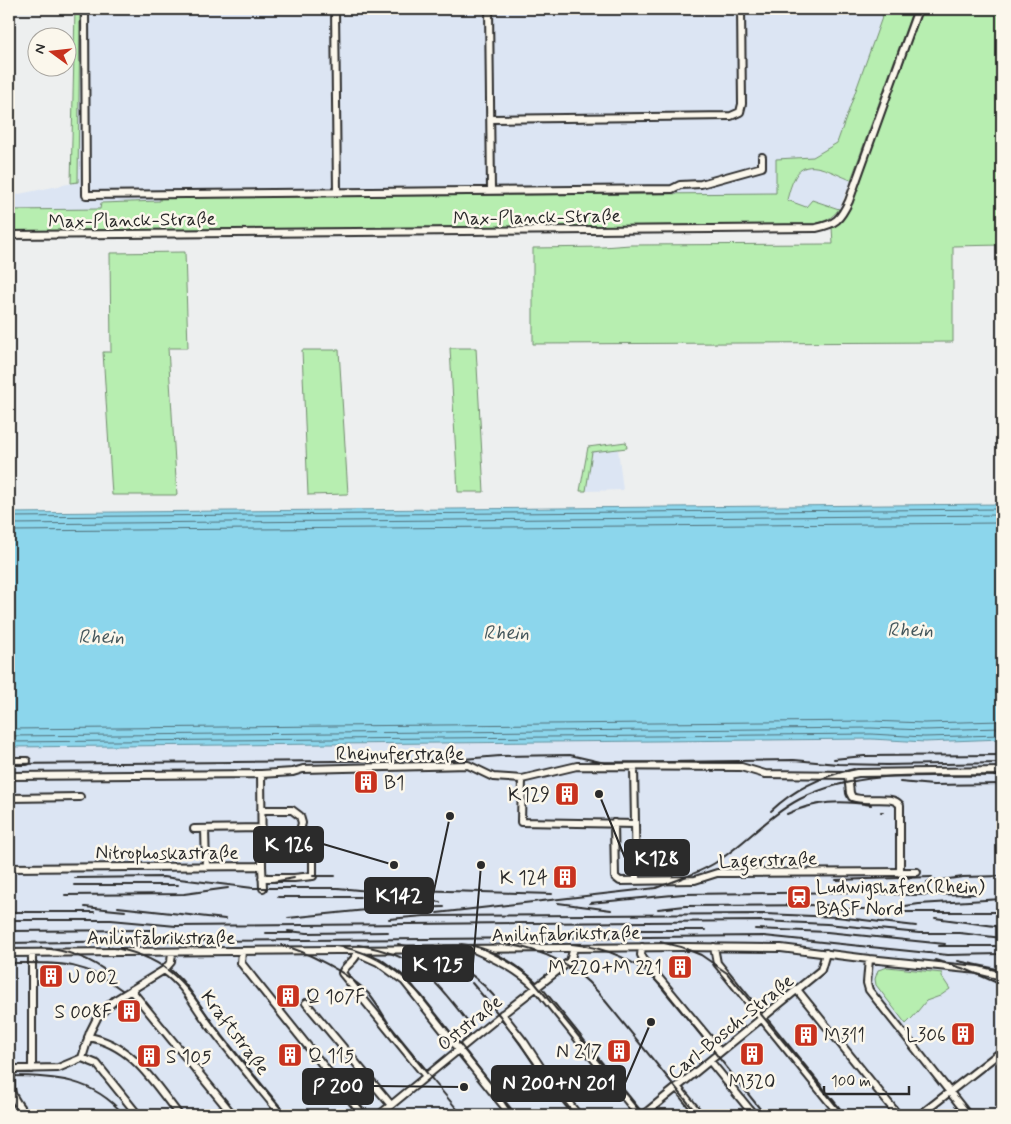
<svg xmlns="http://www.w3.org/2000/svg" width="1011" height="1124" font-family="Mynerve,sans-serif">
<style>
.built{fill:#dce5f3}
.green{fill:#b7eeb0;stroke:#718c6e}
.water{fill:#8cd6ec;stroke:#65929f}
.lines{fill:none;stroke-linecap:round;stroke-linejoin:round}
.shore{stroke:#526f78;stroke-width:1}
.minor-casing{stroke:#2b2b2b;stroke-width:10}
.minor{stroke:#fbf7ec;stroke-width:6}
.rail{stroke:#2b2b2b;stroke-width:2}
.labels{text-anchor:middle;stroke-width:5;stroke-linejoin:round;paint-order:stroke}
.street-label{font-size:19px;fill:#2b2b2b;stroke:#fbf7ec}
.poi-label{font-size:19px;fill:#2b2b2b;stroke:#fbf7ec;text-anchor:start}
.water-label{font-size:20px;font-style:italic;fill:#43565b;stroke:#fbf7ec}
.leader{fill:none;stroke:#2b2b2b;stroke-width:2}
.callout-dot{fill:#2b2b2b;stroke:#fbf7ec;stroke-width:2}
.callout{fill:#2b2b2b;stroke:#2b2b2b;stroke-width:2}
.callout-label{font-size:20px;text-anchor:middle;font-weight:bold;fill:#fff}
</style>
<rect width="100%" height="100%" fill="#edefef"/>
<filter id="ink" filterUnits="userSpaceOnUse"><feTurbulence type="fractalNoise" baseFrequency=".02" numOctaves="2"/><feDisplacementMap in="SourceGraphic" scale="10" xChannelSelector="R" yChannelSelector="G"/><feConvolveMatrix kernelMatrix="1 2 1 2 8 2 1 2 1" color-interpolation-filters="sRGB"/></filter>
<g filter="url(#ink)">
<path class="built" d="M80 9H885L837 143 813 157 776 159V193L161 198V201L101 203V209L9 210V196L78 182Z
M812 165 851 180 839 209 812 200 806 207 787 200 794 178 799 171 804 167Z
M618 449 623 490 586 491 592 452Z
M871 739 925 742 1002 739V1115H9V747Z"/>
<path class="green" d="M75 9H80L78 182 71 183Z
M885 9H913L851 180C834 174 806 155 795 177 791 184 789 192 787 200L806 207 812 200 839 209C831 219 825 222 813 224L9 231V210L100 209 101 203 160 201V198L776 193V159L813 157 837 143Z
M923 9H1002V245L953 246V342L533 344V248L603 247 630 245 833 244 832 227 847 214 851 205Z
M185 252 188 348H168L177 495H112L103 352H111L110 253Z
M450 348H476L484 492H458Z
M302 350H339L348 494 308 495Z
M626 442 627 448 592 452 586 491H580L588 447Z
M888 967 942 973V977L950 989 940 996 926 1001 913 1017 906 1024 876 985 875 979 878 970Z"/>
<path class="water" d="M1002 504V739L925 742 871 739 9 747V513Z"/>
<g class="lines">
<path class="shore" d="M9 517 1002 509
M9 524 1002 515
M9 531 1002 523
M9 729 871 721 924 723 1002 721
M9 736 871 728 924 730 1002 728
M9 742 871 734 924 737 1002 735"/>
<defs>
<path id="minor" d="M85 9 86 195 672 189 680 185 701 184 762 167V157
M335 9 337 192
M489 9 491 190
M491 119 731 116 740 112 742 104 741 9
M9 235 816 228C836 224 840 220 849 201L918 9
M9 761H27
M634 767 636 880
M848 775 850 793 852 797C866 803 892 794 900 805V873
M9 776 261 774 293 772 303 769 468 765 493 777 522 779 577 766 741 767 765 774 848 775 858 773 1002 771
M522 779 521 822 635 824
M9 798 80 797
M261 810H292L300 816 302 823 299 834 293 837H262
M614 823 615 877 620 881 695 880 717 873H731L917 872
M194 829 262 828
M205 829 206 867
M262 866 263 888
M9 868 262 866 261 774
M262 878H294L313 876V844L312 837 302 830
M642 947 641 955 644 960 720 1052
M714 947 717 963 840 1115
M476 950C498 960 519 970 537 988L639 1115
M242 951 241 963 363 1115
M358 951C356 962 346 963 342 973L426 1076
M9 953 681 947 781 948 869 959 978 970 1002 976
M32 953V1069
M358 953 378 962 404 981 511 1115
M869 959 867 983 869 990 968 1115
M164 970C185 984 195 1007 210 1026 233 1056 258 1086 282 1115
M131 990 233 1115
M798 991 898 1115
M306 1003 391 1105
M502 1014 524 1042 545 1074 578 1115
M88 1037C132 1044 154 1083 179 1115
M82 1058 97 1064 138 1115
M710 1061 754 1115
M9 1069 58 1068 82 1058 90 1032 98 1016 115 1000 164 970 171 962 172 952
M11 1069C10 1094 10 1095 26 1115
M677 1087 700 1115
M9 1115 19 1106
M379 1115 500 1016 570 961 574 948
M643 1115 821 970 826 953
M920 1115 1002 1051"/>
</defs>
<use href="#minor" class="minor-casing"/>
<use href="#minor" class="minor"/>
<path class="rail" d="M834 759 864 756 1002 755
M9 764 451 760 500 756 570 755 605 763 794 760 838 764 890 765
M884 765 1002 763
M900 782 933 785 1002 784
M771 811C795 788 822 776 854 769
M881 812H883
M787 814C815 801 841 800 871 805
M313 876H335
M75 878 163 877 253 888H338L369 891 413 890 552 894
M836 880 932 877
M273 882 294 878
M927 882 963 877 1002 876
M74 885H178
M65 895 184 894 228 888
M278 897H360
M398 897 440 902
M558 903 611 910
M590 903 683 894 858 892 909 895 977 894
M85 907 125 911
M118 907 225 919
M658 909 685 906 831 905
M823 909H884L919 904 1002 899
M9 912H94
M902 912H1002
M437 913 656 888C676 880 697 874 715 863 745 844 769 815 800 799 860 768 937 776 1002 776
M288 918 376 909 444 907
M935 918 1002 927
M389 919 424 916 765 914 837 917 916 926
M9 920H111L176 926 762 921 827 924 919 933H960L1002 938
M755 929 827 932 945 944
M640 930H705
M9 931 151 930
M288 931 307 933 388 932
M266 933H293
M198 941 764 936 948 955 1002 954
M660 942 681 947 701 955 727 973 844 1115
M9 943 205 940
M398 944C437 952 468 966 494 996
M461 944C488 947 510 959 530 977L643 1115
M506 944C543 950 573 964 598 992L698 1115
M572 944C606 947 639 961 662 987L765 1115
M281 945C306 951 350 974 368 993 380 1007 387 1023 398 1037 419 1064 440 1089 462 1115
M358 945C418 954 436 982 471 1026
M335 946C362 949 383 961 405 977
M939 946H969
M962 946H1002
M108 947C176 957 189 992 226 1041 245 1066 266 1090 286 1115
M41 948C66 950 90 958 110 974
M935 960 965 969 1002 985
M958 961 1002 970
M9 963C56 963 83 960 122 990
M399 973 422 996 494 1087 513 1115
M472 983 500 1016 535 1065 575 1115
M9 1076C54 1076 93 1078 124 1115"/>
</g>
</g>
<defs>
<symbol id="building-square" viewBox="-11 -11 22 22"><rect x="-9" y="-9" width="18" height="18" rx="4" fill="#c8321e" stroke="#fbf7ec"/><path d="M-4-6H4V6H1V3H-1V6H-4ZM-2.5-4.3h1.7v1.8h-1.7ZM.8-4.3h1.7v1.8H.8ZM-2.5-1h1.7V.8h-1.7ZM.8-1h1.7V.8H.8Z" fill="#fff"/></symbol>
<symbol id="station-square" viewBox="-11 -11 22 22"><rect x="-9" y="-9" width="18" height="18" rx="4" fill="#c8321e" stroke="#fbf7ec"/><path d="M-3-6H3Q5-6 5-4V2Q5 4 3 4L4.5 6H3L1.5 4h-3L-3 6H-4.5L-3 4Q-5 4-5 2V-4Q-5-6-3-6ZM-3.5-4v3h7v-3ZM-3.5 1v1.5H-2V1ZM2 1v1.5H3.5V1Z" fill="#fff"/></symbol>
</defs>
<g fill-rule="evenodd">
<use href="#building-square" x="352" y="768" width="28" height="28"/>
<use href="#building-square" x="553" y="780" width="28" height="28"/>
<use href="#building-square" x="551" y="863" width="28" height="28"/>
<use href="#station-square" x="785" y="883" width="28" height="28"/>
<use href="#building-square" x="666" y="953" width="28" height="28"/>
<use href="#building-square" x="37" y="962" width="28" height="28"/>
<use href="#building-square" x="274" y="982" width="28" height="28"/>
<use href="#building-square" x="115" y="997" width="28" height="28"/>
<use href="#building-square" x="949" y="1020" width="28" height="28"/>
<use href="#building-square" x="792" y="1021" width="28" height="28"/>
<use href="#building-square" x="605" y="1037" width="28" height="28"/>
<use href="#building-square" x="738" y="1040" width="28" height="28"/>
<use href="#building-square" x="276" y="1041" width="28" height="28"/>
<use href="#building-square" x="135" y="1042" width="28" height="28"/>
</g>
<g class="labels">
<g class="street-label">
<text transform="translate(537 216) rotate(-1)" y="7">Max-Planck-Straße</text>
<text transform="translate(132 219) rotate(-1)" y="7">Max-Planck-Straße</text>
<text x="400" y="760">Rheinuferstraße</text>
<text x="167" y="859">Nitrophoskastraße</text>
<text transform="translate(768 859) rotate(-2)" y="7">Lagerstraße</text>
<text transform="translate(566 933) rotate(-1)" y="7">Anilinfabrikstraße</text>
<text x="161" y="944">Anilinfabrikstraße</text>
<text transform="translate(469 1022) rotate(-39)" y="7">Oststraße</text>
<text transform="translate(730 1026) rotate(-39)" y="7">Carl-Bosch-Straße</text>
<text transform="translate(236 1032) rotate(53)" y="7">Kraftstraße</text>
</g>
<g class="poi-label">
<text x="384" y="789">B1</text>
<text x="550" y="801" text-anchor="end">K129</text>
<text x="548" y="884" text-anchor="end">K 124</text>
<text x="816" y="893">Ludwigshafen(Rhein)<tspan x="816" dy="22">BASF Nord</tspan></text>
<text x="662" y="974" text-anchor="end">M 220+M 221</text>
<text x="68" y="983">U 002</text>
<text x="306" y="1003">Q 107F</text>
<text x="112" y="1018" text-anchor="end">S 008F</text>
<text x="946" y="1041" text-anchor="end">L306</text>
<text x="824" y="1042">M311</text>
<text x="602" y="1058" text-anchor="end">N 217</text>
<text x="308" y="1062">Q 115</text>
<text x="166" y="1063">S 105</text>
<text x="752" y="1088" text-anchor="middle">M320</text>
</g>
<g class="water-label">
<text x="910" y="636">Rhein</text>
<text x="506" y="639">Rhein</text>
<text x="101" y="643">Rhein</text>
</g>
</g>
<path class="leader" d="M394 865L323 844M599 794L625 858M450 816L433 895M481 865L473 964M651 1022L625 1083M464 1087L373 1086"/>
<g class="callout-dot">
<circle cx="394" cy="865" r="5"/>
<circle cx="599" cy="794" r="5"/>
<circle cx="450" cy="816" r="5"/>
<circle cx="481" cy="865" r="5"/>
<circle cx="651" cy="1022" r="5"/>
<circle cx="464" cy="1087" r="5"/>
</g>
<g class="callout">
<rect x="254" y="827" width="69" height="35" rx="5"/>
<rect x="625" y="840" width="64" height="35" rx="5"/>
<rect x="365" y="878" width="68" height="35" rx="5"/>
<rect x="403" y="946" width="70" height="35" rx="5"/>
<rect x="492" y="1066" width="133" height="35" rx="5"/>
<rect x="303" y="1069" width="70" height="35" rx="5"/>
</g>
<g class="callout-label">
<text x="289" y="851">K 126</text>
<text x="657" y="865">K128</text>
<text x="399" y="902">K142</text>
<text x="438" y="971">K 125</text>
<text x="559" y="1090">N 200+N 201</text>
<text x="338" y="1093">P 200</text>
</g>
<rect width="1011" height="1124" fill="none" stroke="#fbf7ec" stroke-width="30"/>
<rect x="15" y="15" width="981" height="1094" fill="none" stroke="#2b2b2b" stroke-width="2" filter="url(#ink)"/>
<g transform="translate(52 52) rotate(285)"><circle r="24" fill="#fbf7ec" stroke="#a8a59f"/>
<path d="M0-4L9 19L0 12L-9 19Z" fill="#c8321e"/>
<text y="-8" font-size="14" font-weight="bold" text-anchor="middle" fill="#2b2b2b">N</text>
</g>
<path d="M824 1086v8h85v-8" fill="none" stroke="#2b2b2b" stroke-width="2.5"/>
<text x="831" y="1086" font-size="15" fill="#2b2b2b" stroke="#fbf7ec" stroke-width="4" paint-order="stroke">100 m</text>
</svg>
